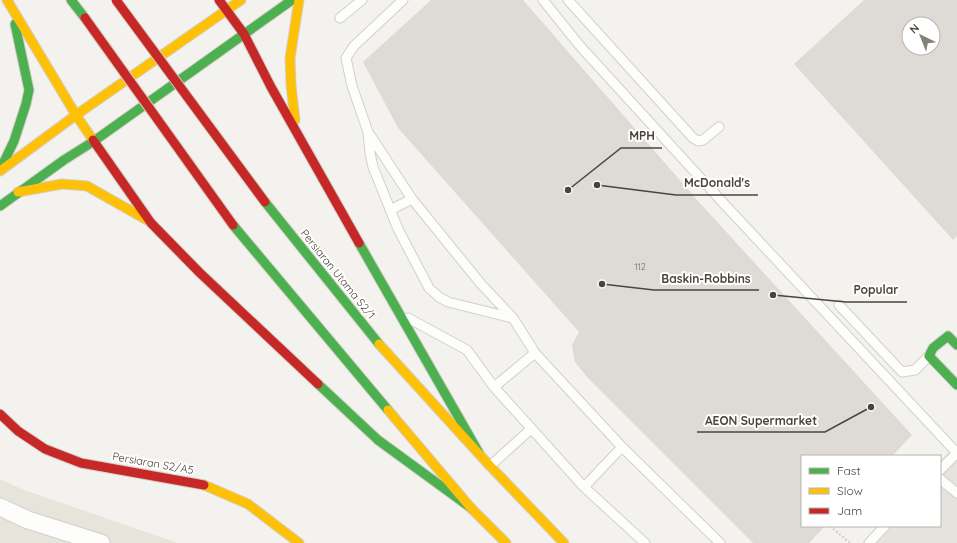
<svg xmlns="http://www.w3.org/2000/svg" width="957" height="543" font-family="Quicksand,sans-serif">
<style>
.residential{fill:#e7e4dc}
.parking{fill:#e6e3df}
.building{fill:#dedbd6;fill-rule:evenodd}
.lines{fill:none;stroke-linecap:round;stroke-linejoin:round}
.lane-casing{stroke:#d2d0cb;stroke-width:11}
.street-casing{stroke:#d2d0cb;stroke-width:19}
.fast-casing{stroke:#d3cfc5;stroke-width:11}
.slow-casing{stroke:#d3cfc5;stroke-width:11}
.jam-casing{stroke:#d3cfc5;stroke-width:11}
.path{stroke:#d3d2cc;stroke-width:2.5;stroke-dasharray:2 2;stroke-linecap:butt}
.lane{stroke:#fdfdfc;stroke-width:9}
.street{stroke:#fdfdfc;stroke-width:17}
.fast{stroke:#4caf50;stroke-width:9}
.slow{stroke:#ffc107;stroke-width:9}
.jam{stroke:#c62828;stroke-width:9}
.jam-bridge-casing{stroke:#d6cebb;stroke-width:11;stroke-linecap:butt}
.jam-bridge{stroke:#c62828;stroke-width:9}
.labels{text-anchor:middle;stroke-width:4;stroke-linejoin:round;paint-order:stroke}
.number-label{font-size:9px;fill:#706a61}
.street-label{font-size:11px;fill:#4b4439;stroke:#fff}
.leader{fill:none;stroke:#4b4439;stroke-width:1.5}
.callout-dot{fill:#4b4439;stroke:#fff;stroke-width:1.5}
.callout-label{font-size:12px;text-anchor:middle;font-weight:bold;fill:#4b4439;stroke:#fff;stroke-width:4;stroke-linejoin:round;paint-order:stroke}
</style>
<rect width="100%" height="100%" fill="#f4f2ee"/>
<path class="residential" d="M0 479 24 490 178 543H0Z"/>
<path class="parking" d="M955 446 957 448V543H863L879 526H940V461Z"/>
<path class="building" d="M431 0H523L698 201 912 435 892 456H802V526H825L809 543H753L588 378 575 362 572 345 579 332 398 128 363 62Z
M864 0H957V236L953 240 794 64ZM909 24H933V48H909Z"/>
<g class="lines">
<defs>
<path id="lane" d="M403 0 354 46 346 58 352 86 368 132 370 153 373 167 398 229 429 288 439 297 448 302 513 318
M543 0 580 46 726 206 957 453
M568 0 693 138 698 141 703 140 719 127
M340 18 362 0
M368 132 412 199 481 284 513 318 535 353 622 447 720 543
M390 210 412 199
M839 305 902 372 915 370 929 356
M408 318 467 350 494 387 584 487 645 543
M494 387 535 353
M490 466 531 429
M940 470 957 453
M940 479 957 493
M584 487 622 447
M869 543 885 526"/>
<path id="street" d="M0 507 28 520 101 543"/>
<path id="fast" d="M71 0 85 18
M0 170 14 141 26 104 29 90 15 24
M265 202 379 344
M0 206 64 160 94 141 292 0
M233 225 388 410
M359 243 479 453
M957 345 948 336 933 348 929 356 957 385
M318 384 378 440 471 508"/>
<path id="slow" d="M7 0 76 115 93 140
M295 120 291 85 290 58 299 0
M0 171 76 115 241 0
M18 192 62 184 87 186 147 220
M379 344 490 466 564 543
M388 410 471 508 506 543
M204 485 248 504 299 543"/>
<path id="jam" d="M219 0 244 34 271 87 359 243
M93 140 151 223 200 273 318 384
M0 414 18 431 45 449 81 463 204 485"/>
</defs>
<use href="#lane" class="lane-casing"/>
<use href="#street" class="street-casing"/>
<use href="#fast" class="fast-casing"/>
<use href="#slow" class="slow-casing"/>
<use href="#jam" class="jam-casing"/>
<path class="path" d="M830 526 850 543"/>
<use href="#lane" class="lane"/>
<use href="#street" class="street"/>
<use href="#fast" class="fast"/>
<use href="#slow" class="slow"/>
<use href="#jam" class="jam"/>
<defs>
<path id="jam-bridge" d="M116 0 265 202
M85 18 233 225"/>
</defs>
<use href="#jam-bridge" class="jam-bridge-casing"/>
<use href="#jam-bridge" class="jam-bridge"/>
</g>
<g class="labels">
<g class="number-label">
<text x="640" y="270">112</text>
</g>
<g class="street-label">
<text transform="translate(338 274) rotate(51)" y="4">Persiaran Utama S2/1</text>
<text transform="translate(153 463) rotate(10)" y="4">Persiaran S2/A5</text>
</g>
</g>
<path class="leader" d="M568 190L621 148H662M597 185L676 195H758M602 284L654 290H759M773 295L846 302H907M871 407L825 432H697"/>
<g class="callout-dot">
<circle cx="568" cy="190" r="4"/>
<circle cx="597" cy="185" r="4"/>
<circle cx="602" cy="284" r="4"/>
<circle cx="773" cy="295" r="4"/>
<circle cx="871" cy="407" r="4"/>
</g>
<g class="callout-label">
<text x="642" y="140">MPH</text>
<text x="717" y="187">McDonald's</text>
<text x="706" y="283">Baskin-Robbins</text>
<text x="876" y="294">Popular</text>
<text x="761" y="425">AEON Supermarket</text>
</g>
<rect x="801" y="455" width="140" height="72" fill="#ffffff" stroke="#b7b4b0"/>
<rect x="809" y="468" width="20" height="6" fill="#4caf50" stroke="#b7b4b0"/>
<text x="837" y="475" font-size="12" fill="#4b4439">Fast</text>
<rect x="809" y="488" width="20" height="6" fill="#ffc107" stroke="#b7b4b0"/>
<text x="837" y="495" font-size="12" fill="#4b4439">Slow</text>
<rect x="809" y="508" width="20" height="6" fill="#c62828" stroke="#b7b4b0"/>
<text x="837" y="515" font-size="12" fill="#4b4439">Jam</text>
<g transform="translate(921 36) rotate(317)"><circle r="19" fill="#ffffff" stroke="#b7b4b0"/>
<path d="M0-3L7 15L0 10L-7 15Z" fill="#868178"/>
<text y="-6" font-size="11" font-weight="bold" text-anchor="middle" fill="#4b4439">N</text>
</g>
</svg>
